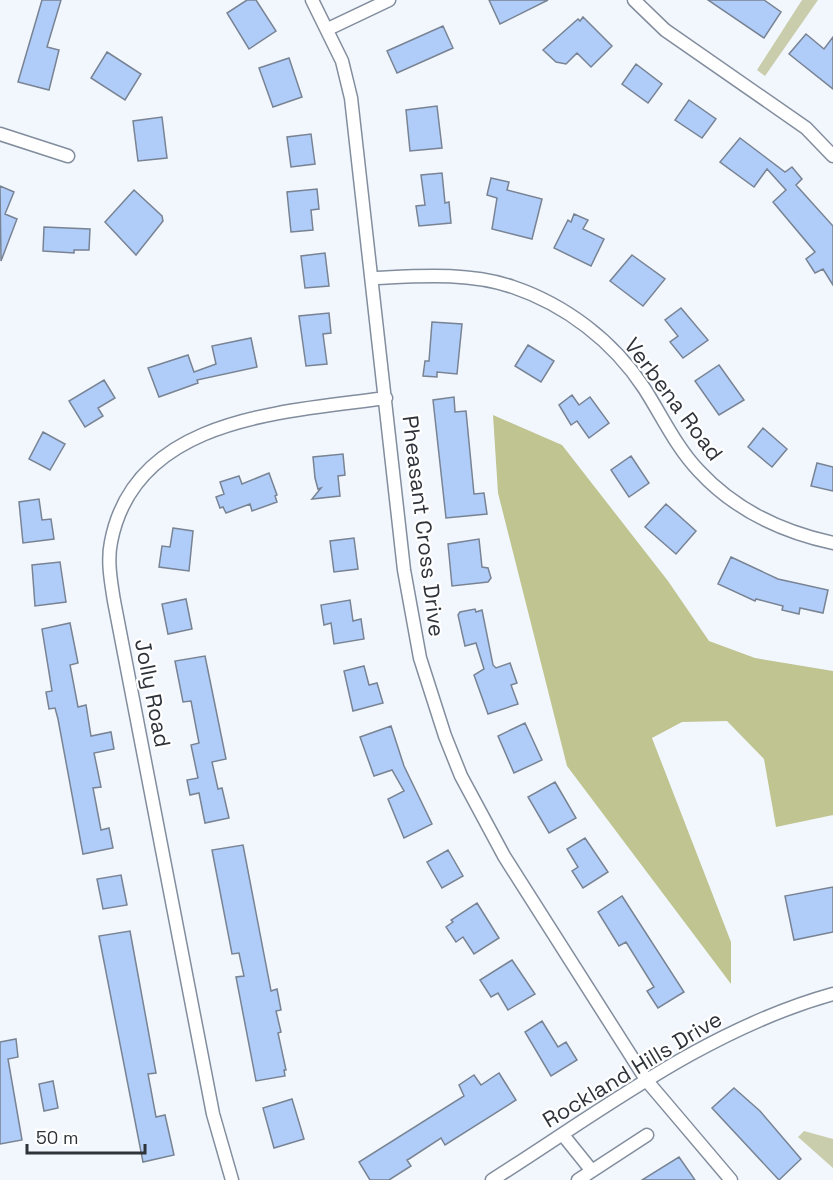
<svg xmlns="http://www.w3.org/2000/svg" width="833" height="1180" font-family="'Space Grotesk',sans-serif">
<style>
.green{fill:#c9cdac}
.forest{fill:#bfc490}
.building{fill:#b0cdf9;stroke:#788393;stroke-width:1.5}
.lines{fill:none;stroke-linecap:round;stroke-linejoin:round}
.minor-casing{stroke:#828d9d;stroke-width:15}
.minor{stroke:#fff;stroke-width:12}
.labels{text-anchor:middle;stroke-width:4.5;stroke-linejoin:round;paint-order:stroke}
.street-label{font-size:22px;fill:#2e3239;stroke:#fff}
</style>
<rect width="100%" height="100%" fill="#f2f7fe"/>
<path class="green" d="M802 0H818L765 76 757 70Z
M804 1131 833 1139V1168L798 1137Z"/>
<path class="forest" d="M493 415 562 445 668 581 709 641 755 658 833 671V815L776 827 764 759 727 721 682 722 652 738 731 942V984L567 766 498 493Z"/>
<path class="building" d="M42 0H61L47 47 59 50 49 90 18 82Z
M247 0H256L276 31 249 49 227 13Z
M489 0H548L500 24Z
M708 0H764L781 12 764 38Z
M583 17 612 46 591 67 577 53 566 64 556 62 543 50 578 19 580 21Z
M443 26 453 48 397 73 387 51Z
M806 34 824 49 833 37V89L789 54Z
M107 52 141 74 125 100 91 78Z
M289 58 302 97 273 107 259 68Z
M636 64 662 84 648 103 622 84Z
M689 100 716 119 702 138 675 120Z
M437 106 442 148 410 151 406 110Z
M162 117 167 158 138 161 133 121Z
M311 134 315 164 291 167 287 137Z
M740 138 785 172 792 167 802 179 796 185 833 226V285L823 269 815 273 806 259 815 252 773 202 786 190 767 169 754 187 720 162Z
M442 173 445 203 449 202 451 223 419 226 416 206 425 205 421 175Z
M491 178 509 182 507 190 542 199 532 239 492 229 497 198 487 195Z
M0 186 14 192 5 214 17 219 1 261Z
M317 189 319 209 311 210 313 230 291 232 287 192Z
M134 190 162 216 163 221 136 255 105 222Z
M574 214 588 220 583 229 604 239 591 266 554 248 568 220 571 222Z
M44 227 90 229 89 250H74V253L43 251Z
M325 253 329 286 305 288 301 256Z
M632 255 665 279 643 306 610 281Z
M681 308 708 340 683 358 670 342 678 336 665 320Z
M329 313 331 333 323 334 327 364 306 366 299 316Z
M432 322 462 324 457 374 437 372V377L423 376 425 361H429Z
M251 338 257 367 197 380 198 383 159 397 148 368 188 355 194 372 216 364 212 346Z
M528 345 554 361 541 382 515 366Z
M719 365 744 400 719 415 695 381Z
M104 380 115 398 98 408 103 416 85 427 69 401Z
M572 395 579 405 590 397 609 423 589 438 577 421 571 425 559 405Z
M454 397 455 412 466 411 474 494 484 493 487 514 446 518 433 400Z
M763 428 787 449 772 467 748 447Z
M43 432 65 444 50 470 29 459Z
M343 454 345 475 338 476 340 496 312 499 321 488 318 489 315 478 313 457Z
M631 456 649 483 629 497 611 470Z
M817 463 833 467V491L811 486Z
M269 473 277 495 275 496 277 502 252 511 250 504 226 513 223 507 220 508 216 497 224 494 220 482 239 476 242 484Z
M39 499 42 520 51 519 54 539 23 543 19 502Z
M666 504 696 531 676 554 645 527Z
M173 528 193 531 189 571 159 567 162 546 170 547Z
M354 538 358 569 334 572 330 541Z
M479 539 482 567 488 568 491 578 488 582 452 586 448 544Z
M731 557 778 579 828 590 823 613 800 608 799 614 782 610 783 606 756 599 755 601 718 584Z
M60 562 66 602 35 606 32 565Z
M186 599 192 629 168 634 162 604Z
M350 600 353 621 361 619 364 639 334 644 331 623 324 625 321 605Z
M475 609 476 612 482 610 493 665 496 668 510 663 517 683 511 685 518 704 488 714 474 675 484 669 476 643 465 646 458 615 460 612Z
M70 623 78 663 70 665 78 707 86 705 91 736 111 732 114 749 94 753 101 787 93 788 101 830 109 828 113 848 83 854 58 719 55 708 49 709 46 692 52 691 42 629Z
M205 656 226 759 212 762 218 789 222 788 229 818 205 823 199 793 190 795 187 780 198 778 191 745 199 743 191 701 183 702 175 661Z
M364 666 369 685 377 683 383 703 353 711 344 671Z
M525 723 542 760 514 773 498 736Z
M391 726 404 766 432 824 404 838 388 799 404 791 392 770 374 776 360 737Z
M555 782 576 818 549 833 528 797Z
M585 838 608 872 583 888 572 871 578 867 567 849Z
M243 845 271 991 277 989 281 1010 276 1011 281 1032 278 1033 286 1070H284L285 1076 256 1081 236 977 244 976 239 953 232 954 212 850Z
M448 850 463 876 442 888 427 862Z
M121 875 127 905 103 909 97 879Z
M833 887V932L794 940 785 896Z
M622 896 684 992 658 1008 647 991 654 987 626 942 619 946 598 912Z
M477 903 499 938 474 954 463 937 456 942 446 927 453 922 451 920Z
M130 931 156 1073 148 1074 156 1117 165 1115 174 1155 143 1162 99 936Z
M512 960 535 994 508 1010 498 993 491 997 480 980Z
M542 1021 558 1047 566 1042 577 1060 551 1076 525 1032Z
M16 1039 18 1057 8 1059 22 1140 0 1144V1042Z
M499 1073 516 1100 445 1145 441 1138 409 1159 407 1160 411 1166 389 1180H370L359 1162 464 1096 459 1085 474 1075 481 1085Z
M53 1081 58 1108 44 1111 39 1084Z
M734 1088 760 1111 801 1159 779 1180 712 1108Z
M292 1099 304 1139 274 1148 263 1108Z
M679 1157 695 1180H642Z"/>
<g class="lines">
<defs>
<path id="minor" d="M312 0 342 61 351 98 404 570 420 658 445 736 461 776 504 856 647 1081 731 1180
M634 0 665 30 806 128 833 156
M328 29 389 0
M0 134 68 156
M374 278C420 276 468 272 513 287 566 305 613 341 644 388 662 416 676 447 699 471 735 510 782 532 833 543
M563 1135 592 1171
M232 1180 213 1114 114 601C111 582 107 561 111 542 135 416 286 412 386 398
M492 1180C601 1111 707 1029 833 994
M578 1180 647 1135"/>
</defs>
<use href="#minor" class="minor-casing"/>
<use href="#minor" class="minor"/>
</g>
<g class="labels">
<g class="street-label">
<text transform="translate(674 399) rotate(53)" y="8">Verbena Road</text>
<text transform="translate(424 526) rotate(83)" y="8">Pheasant Cross Drive</text>
<text transform="translate(153 693) rotate(79)" y="8">Jolly Road</text>
<text transform="translate(632 1069) rotate(-31)" y="8">Rockland Hills Drive</text>
</g>
</g>
<path d="M27 1144v9h118v-9" fill="none" stroke="#2e3239" stroke-width="3"/>
<text x="36" y="1144" font-size="18" fill="#2e3239" stroke="#ffffff" stroke-width="4.5" paint-order="stroke">50 m</text>
</svg>
